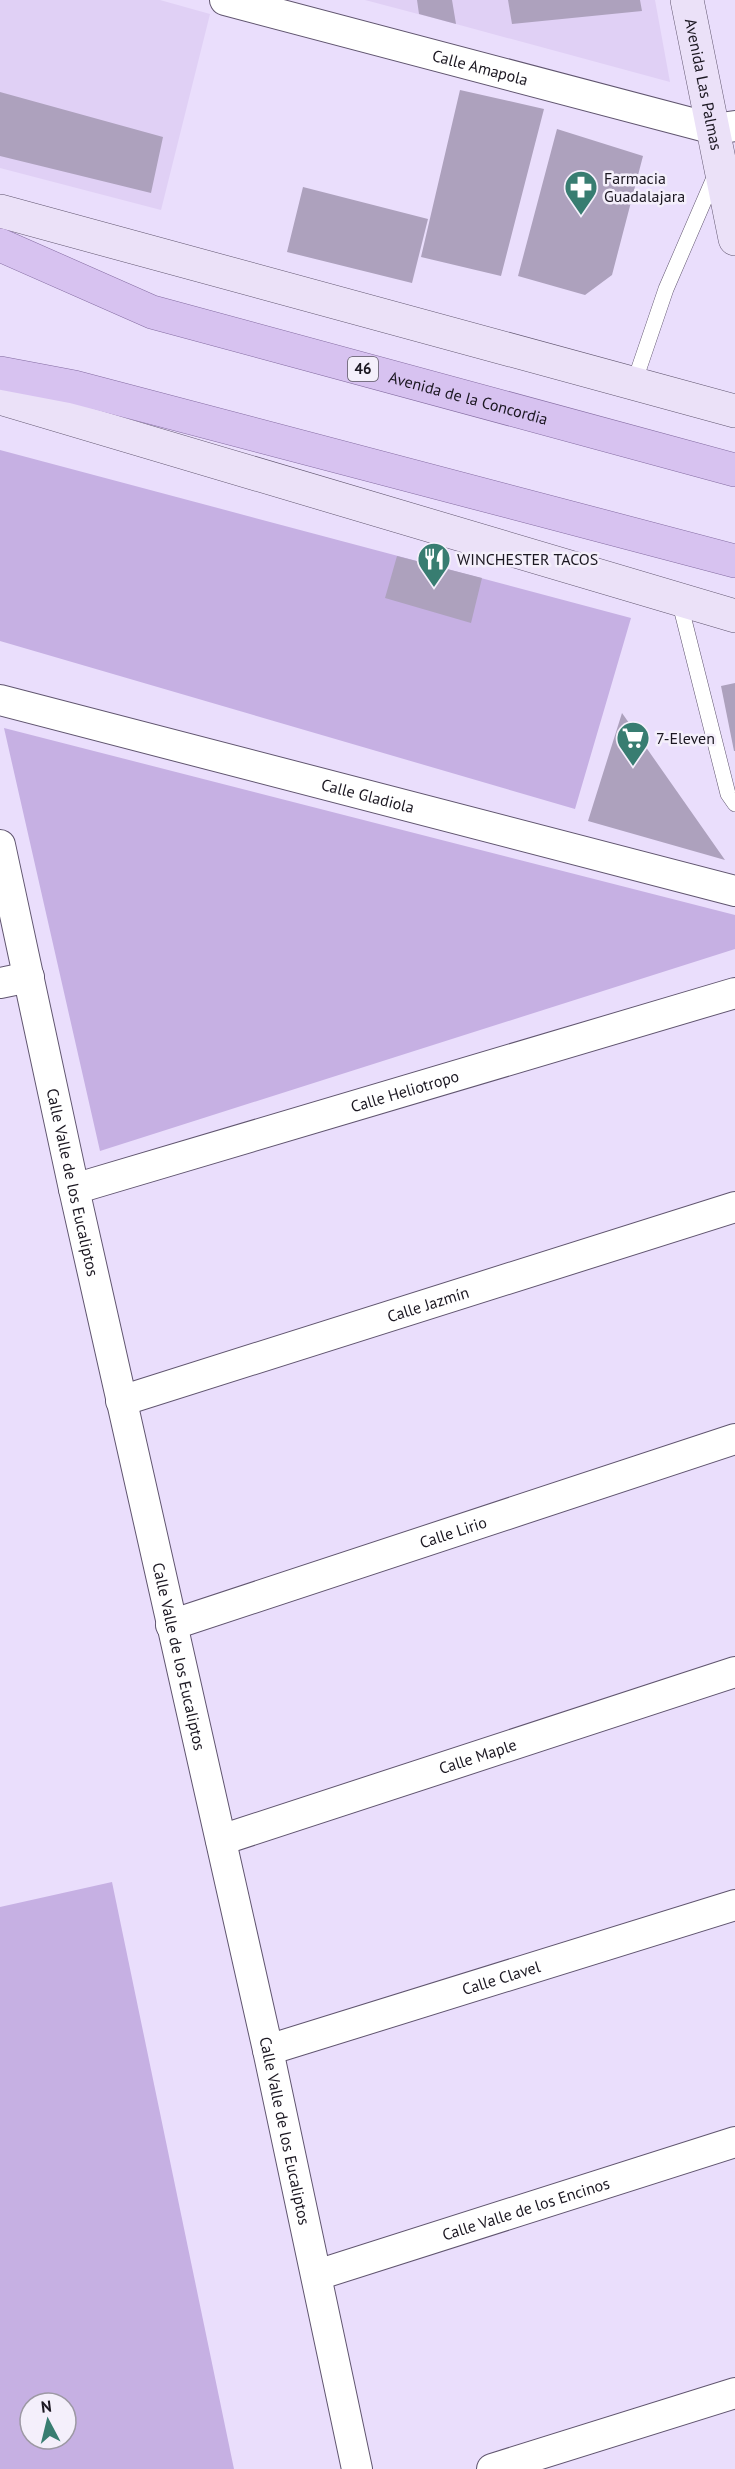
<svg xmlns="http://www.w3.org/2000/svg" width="735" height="2469" font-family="'PT Sans',sans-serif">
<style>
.built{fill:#e0d0f5}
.green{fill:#c6b0e3;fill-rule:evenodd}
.building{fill:#ada1bd}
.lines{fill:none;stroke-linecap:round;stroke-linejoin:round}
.lane-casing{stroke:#60556f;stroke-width:16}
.street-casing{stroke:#60556f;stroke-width:32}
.secondary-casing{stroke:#60556f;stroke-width:34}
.primary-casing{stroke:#846ca1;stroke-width:34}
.lane{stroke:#fff;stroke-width:15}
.street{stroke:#fff;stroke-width:30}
.secondary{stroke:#ebe1f8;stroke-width:33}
.primary{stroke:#d7c2f0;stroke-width:33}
.labels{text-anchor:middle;stroke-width:5;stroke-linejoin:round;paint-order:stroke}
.shield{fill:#f4effb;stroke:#5c5862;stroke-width:1.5}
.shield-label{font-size:15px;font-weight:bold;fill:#1b1721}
.street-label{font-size:16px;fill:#1b1721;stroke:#f4effb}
.poi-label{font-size:16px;fill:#1b1721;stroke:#f4effb;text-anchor:start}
</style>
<rect width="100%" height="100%" fill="#eadefc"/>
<path class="built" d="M0 0H160L210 14 161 210 0 168Z
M365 0H655L670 82 456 24Z"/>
<path class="green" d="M0 450 631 618 575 809 0 641Z
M4 728 735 915V949L100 1151Z
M112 1882 234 2469H0V1907ZM30 2403H66V2439H30Z"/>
<path class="building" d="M417 0H452L456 24 419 14Z
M508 0H640L642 11 512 24Z
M460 90 544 109 501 276 421 257Z
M0 92 163 137 151 193 0 156Z
M557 129 643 156 612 275 585 295 518 276Z
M303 187 428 219 412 283 287 252Z
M397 556 482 578 471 623 385 598Z
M735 683V751H734L721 686Z
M622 713 725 860 588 821Z"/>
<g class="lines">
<defs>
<path id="lane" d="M634 383 666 289 717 171
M679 600 728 794 735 804"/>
<g id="street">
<path id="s1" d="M225 0 714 129 735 126"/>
<path id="s2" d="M0 700 735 891"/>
<path id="s3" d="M0 845 74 1189 268 2050 357 2469"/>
<path d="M0 983 29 977"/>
<path id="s4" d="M74 1189 735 993"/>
<path id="s5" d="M121 1401 735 1207"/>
<path id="s6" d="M171 1625 735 1439"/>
<path id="s7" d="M221 1840 735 1672"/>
<path id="s8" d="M268 2050 735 1905"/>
<path id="s9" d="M317 2275 735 2142"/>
<path d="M492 2469 735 2393"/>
</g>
<g id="secondary">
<path id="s10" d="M687 0 735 239"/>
<path d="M0 211 735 411"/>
<path d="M0 398 735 616"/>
</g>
<g id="primary">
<path id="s11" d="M0 245 152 312 735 470"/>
<path d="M0 373 74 387 735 561"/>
</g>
</defs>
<use href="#lane" class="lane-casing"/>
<use href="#street" class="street-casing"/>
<use href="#secondary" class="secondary-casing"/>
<use href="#primary" class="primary-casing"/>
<use href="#lane" class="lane"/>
<use href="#street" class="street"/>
<use href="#secondary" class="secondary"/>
<use href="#primary" class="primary"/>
</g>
<defs>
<symbol id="pharmacy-pin" viewBox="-11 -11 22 30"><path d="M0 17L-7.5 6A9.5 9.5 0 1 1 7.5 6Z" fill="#387d71" stroke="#f4effb"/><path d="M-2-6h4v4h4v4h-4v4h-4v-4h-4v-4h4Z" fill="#fff"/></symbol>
<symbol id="restaurant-pin" viewBox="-11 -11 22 30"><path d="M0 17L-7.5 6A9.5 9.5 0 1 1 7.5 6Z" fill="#387d71" stroke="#f4effb"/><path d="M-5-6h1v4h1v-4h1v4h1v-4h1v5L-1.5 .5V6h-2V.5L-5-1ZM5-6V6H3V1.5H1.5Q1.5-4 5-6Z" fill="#fff"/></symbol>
<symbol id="supermarket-pin" viewBox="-11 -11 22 30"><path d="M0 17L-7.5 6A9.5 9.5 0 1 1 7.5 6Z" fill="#387d71" stroke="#f4effb"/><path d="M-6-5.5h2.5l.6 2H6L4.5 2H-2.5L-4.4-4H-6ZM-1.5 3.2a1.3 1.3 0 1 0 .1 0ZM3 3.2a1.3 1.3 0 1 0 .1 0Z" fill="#fff"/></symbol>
</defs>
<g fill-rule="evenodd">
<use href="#pharmacy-pin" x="562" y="168" width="38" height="52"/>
<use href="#restaurant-pin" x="415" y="540" width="38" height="52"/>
<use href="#supermarket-pin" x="614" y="719" width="38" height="52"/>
</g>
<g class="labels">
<rect class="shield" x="348" y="357" width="30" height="24" rx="4.5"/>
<g class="shield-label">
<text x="363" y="374">46</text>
</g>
<g class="street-label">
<text dy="6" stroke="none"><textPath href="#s1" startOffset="264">Calle Amapola</textPath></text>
<text dy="6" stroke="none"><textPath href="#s10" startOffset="86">Avenida Las Palmas</textPath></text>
<text dy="6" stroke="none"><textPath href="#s11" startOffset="494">Avenida de la Concordia</textPath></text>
<text dy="6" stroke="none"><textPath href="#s2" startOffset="380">Calle Gladiola</textPath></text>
<text dy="6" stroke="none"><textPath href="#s4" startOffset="345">Calle Heliotropo</textPath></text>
<text dy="6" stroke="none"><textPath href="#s3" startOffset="345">Calle Valle de los Eucaliptos</textPath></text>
<text dy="6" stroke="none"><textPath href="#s5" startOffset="322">Calle Jazmín</textPath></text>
<text dy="6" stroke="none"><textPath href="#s6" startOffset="297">Calle Lirio</textPath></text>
<text dy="6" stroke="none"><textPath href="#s3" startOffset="831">Calle Valle de los Eucaliptos</textPath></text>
<text dy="6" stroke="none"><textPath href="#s7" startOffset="270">Calle Maple</textPath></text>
<text dy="6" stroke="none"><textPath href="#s8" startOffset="244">Calle Clavel</textPath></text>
<text dy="6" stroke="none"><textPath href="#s3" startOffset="1317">Calle Valle de los Eucaliptos</textPath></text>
<text dy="6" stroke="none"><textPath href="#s9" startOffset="219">Calle Valle de los Encinos</textPath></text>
</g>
<g class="poi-label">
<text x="604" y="184">Farmacia<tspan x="604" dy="18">Guadalajara</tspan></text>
<text x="457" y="565">WINCHESTER TACOS</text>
<text x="656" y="744">7-Eleven</text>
</g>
</g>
<g transform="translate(48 2421) rotate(353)"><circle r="28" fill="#f4effb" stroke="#9d99a4" stroke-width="1.5"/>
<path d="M0-4.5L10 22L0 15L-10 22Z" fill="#387d71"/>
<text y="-9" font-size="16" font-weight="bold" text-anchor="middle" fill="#1b1721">N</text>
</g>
</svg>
